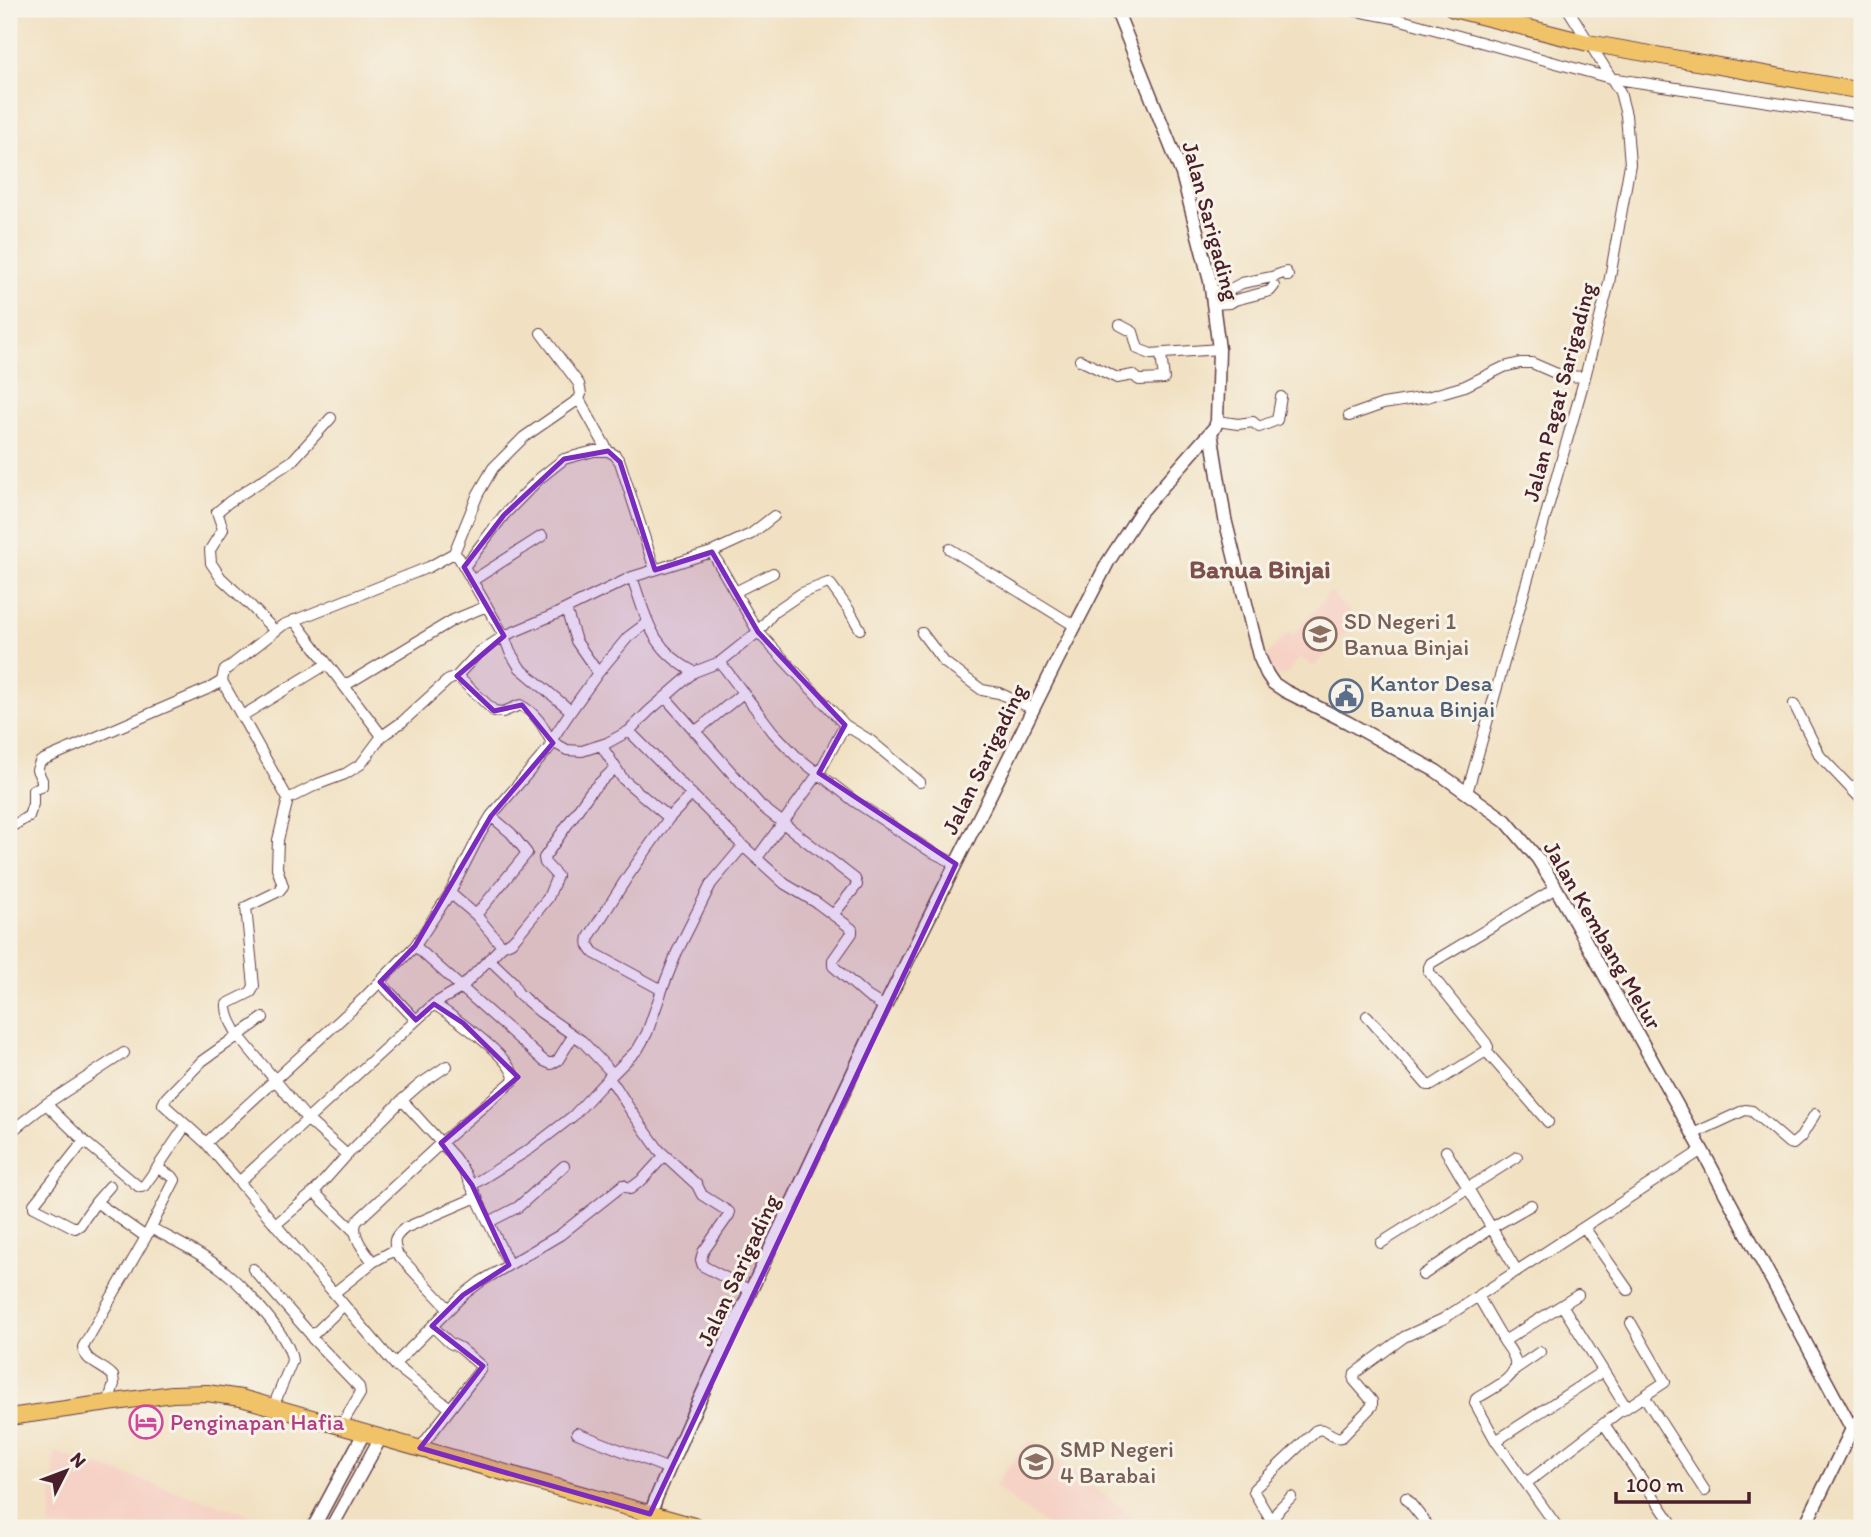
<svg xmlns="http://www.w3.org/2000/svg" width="1871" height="1537" font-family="Itim,sans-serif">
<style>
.built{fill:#f6d1c5}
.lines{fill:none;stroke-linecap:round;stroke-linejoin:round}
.minor-casing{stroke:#633c42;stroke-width:12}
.tertiary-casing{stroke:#633c42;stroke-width:15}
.primary-casing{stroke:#633c42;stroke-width:18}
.trunk-casing{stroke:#633c42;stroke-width:18}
.minor{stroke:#fff;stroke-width:10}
.tertiary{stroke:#fff;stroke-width:12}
.primary{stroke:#f1c369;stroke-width:16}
.trunk{stroke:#f1c369;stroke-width:16}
.marked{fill:#7b2cbf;fill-opacity:0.2;stroke:#7b2cbf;stroke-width:5;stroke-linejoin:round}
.labels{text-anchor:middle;stroke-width:6;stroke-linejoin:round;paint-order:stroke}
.street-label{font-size:23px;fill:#4a1f2b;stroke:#f7f3e8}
.education-label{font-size:23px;fill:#785e54;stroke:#f7f3e8;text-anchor:start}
.service-label{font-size:23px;fill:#4e5e75;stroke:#f7f3e8;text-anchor:start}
.hotel-label{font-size:23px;fill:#b23c85;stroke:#f7f3e8;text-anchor:start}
.quarter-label{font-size:26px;font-weight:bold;fill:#7d504c;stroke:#f7f3e8}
</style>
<rect width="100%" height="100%" fill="#f7f3e8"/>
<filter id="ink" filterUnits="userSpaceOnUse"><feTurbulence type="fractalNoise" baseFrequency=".0143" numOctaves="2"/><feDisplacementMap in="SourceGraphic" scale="14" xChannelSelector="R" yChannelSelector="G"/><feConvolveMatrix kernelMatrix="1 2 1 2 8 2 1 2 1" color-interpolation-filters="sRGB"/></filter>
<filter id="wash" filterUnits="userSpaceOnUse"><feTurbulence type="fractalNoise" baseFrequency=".00686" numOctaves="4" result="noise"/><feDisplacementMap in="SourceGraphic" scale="28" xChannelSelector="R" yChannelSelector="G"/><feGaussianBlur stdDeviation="1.57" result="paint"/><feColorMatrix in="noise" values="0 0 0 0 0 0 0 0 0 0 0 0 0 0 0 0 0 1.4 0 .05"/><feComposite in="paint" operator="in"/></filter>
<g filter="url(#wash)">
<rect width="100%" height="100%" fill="#f1e1c2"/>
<path class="built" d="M1330 592 1359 621 1314 667 1300 657 1285 676 1275 674 1264 658 1289 632 1293 635Z
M1030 1439 1147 1528H1049L994 1486Z
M55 1452 223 1506 291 1528H50Z"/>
</g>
<g filter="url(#ink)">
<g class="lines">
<defs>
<path id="minor" d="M1346 9 1394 18 1610 78 1862 116
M1212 291H1227L1242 283 1272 277 1286 272 1288 276
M1213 304 1230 303 1235 300 1270 291 1274 286
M1120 325 1133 332 1138 349 1151 354 1219 349
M541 333 579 384 581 394 579 399 608 451
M1080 360 1117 378 1133 375 1139 380 1164 379 1161 354
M1349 416 1383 404 1427 397 1465 386 1504 367 1520 363H1532L1555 373 1568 376 1585 377
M1217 421 1238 424 1253 422 1259 427 1277 420 1281 397
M950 549 1075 626
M712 552 751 534 774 516
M454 553 478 494 493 468 524 437 579 399
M464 567 504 515 540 478 564 459 594 451H608L615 455 620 462 655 570
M632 577C647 620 651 649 694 672
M472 581 542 536
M735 592 773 573
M566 609 576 641 598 673
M294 620 382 736
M275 631 250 605 221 578 211 563 210 550 223 529 217 512 229 502 292 461 331 418
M922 633 944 662 982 690 999 693 1033 709
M720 662 773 732 796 756 854 801 930 851 956 864
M457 676 494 711 503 712 520 705C536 713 543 726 551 741
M222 681 288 799
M344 686 453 620 487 606
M665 697 761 806 855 879 857 885 833 915
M1794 704 1820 756 1862 800
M571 711 598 673 628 637 648 622
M242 716 327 664
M629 731 743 846
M695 732 743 693
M601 745 623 779 669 818 692 794
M1852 789 1862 780
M1467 793 1585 377 1609 283 1630 164 1626 115 1620 92 1568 9
M9 828 29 816 33 804V790L42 786V780L37 770 40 762 43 760 212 687 222 681 224 671 283 625 429 567 454 553 459 558 504 636 510 652 520 668 571 711 551 741
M757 858 819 773 845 725
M476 915 527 853 511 833 491 816
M415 946 544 1061 551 1064 558 1060 573 1036
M502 946 511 942 516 937 548 898 557 876 545 863 544 858 591 791 615 768
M489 959 512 981 518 993 540 1012 582 1041 613 1074
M380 982 416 1020
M662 990 594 953C589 947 587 944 589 937L628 876 669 818
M1367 1016 1427 1085H1432L1486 1051 1488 1047 1486 1043 1429 972V967L1431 963 1556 888
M263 1018 202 1061 166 1098 163 1104 206 1143 396 1366 450 1408
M1486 1051 1548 1122
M608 1078 616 1087 631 1111 659 1150 697 1185 702 1195 729 1212V1215L703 1252 701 1260 703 1266 751 1291
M402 1100 454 1157 465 1173 509 1265
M46 1104 84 1141 138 1186 141 1187 144 1186 157 1168 173 1177 175 1180 146 1237 83 1347C84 1362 103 1365 113 1376L114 1384 108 1403
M9 1133 46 1104 124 1053
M1693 1134 1745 1110 1752 1111 1789 1143 1793 1144 1801 1137 1815 1114
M84 1141 34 1204V1207L75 1228 80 1225 96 1202
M206 1143 362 1000 415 946 450 893 479 836 491 816 545 753 550 747 551 741 567 750 582 751 607 743 629 731 649 711 694 672 720 662 744 643 758 632 774 612 802 593 828 583 831 585 849 610 860 629
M1446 1151 1517 1271
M347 1155 308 1120 238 1035C233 1026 226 1015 227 1004L251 992 254 986 246 907 279 891 283 886 277 868 278 840 288 799 318 784 345 774 361 764 382 736 402 722 447 681 457 676 478 653 504 636 556 614 632 577 712 552 758 632 845 725 871 741 920 782
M157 1168 186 1125
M239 1182 434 1004 461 988 502 946 476 915 450 893
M472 1185 530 1149 573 1116 600 1087 638 1049 647 1033 662 990 677 952 711 884 743 846 785 884 817 903 852 929V933L833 960V966L867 996 885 1007
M110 1186 96 1202 146 1237
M314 1192 354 1231
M489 1222 518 1207 564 1166
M275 1225 314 1192 347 1155 402 1100 419 1085 447 1066
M1584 1227 1628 1290
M151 1228C175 1241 201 1253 223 1270 242 1285 291 1337 292 1361L273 1407
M1381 1243 1517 1157
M373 1262C365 1252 350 1234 357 1221L441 1143 514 1080C515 1059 452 1016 434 1004
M253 1269 312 1336
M1423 1275 1491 1228 1531 1205
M334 1293 373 1262 396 1249
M1478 1296 1504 1341 1578 1295
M449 1309 398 1255C392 1241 394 1237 405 1228L477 1197
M395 1364 463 1295 480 1282 560 1235 623 1185 630 1189 643 1179 664 1156
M1515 1369 1540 1352
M1644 1396 1705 1491
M1623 1410 1665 1382 1631 1323
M1604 1424 1671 1522
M340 1427 360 1394 359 1387 312 1338V1336L344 1305
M577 1433 669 1469
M1496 1441 1475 1403 1476 1399C1489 1390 1518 1379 1515 1361 1514 1354 1508 1347 1504 1341
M420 1448 480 1370 481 1366 460 1348 450 1343 432 1326
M1525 1480 1529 1481 1624 1408V1404L1562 1305
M1406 1498 1430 1528
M1270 1525 1279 1509 1291 1497
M1268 1528 1270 1519 1254 1492V1489L1315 1431C1326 1425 1331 1440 1342 1437L1372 1406V1401L1354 1380 1355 1373 1404 1337 1443 1319 1702 1150
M1558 1528 1496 1441 1603 1371"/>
<path id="tertiary" d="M1211 432 1225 519 1259 656 1267 674 1273 683 1285 691 1347 722 1436 771 1506 821 1538 859 1556 888 1702 1150 1852 1429
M313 1528 364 1433
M331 1528 381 1437
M645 1528 657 1496 690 1420 874 1028 1058 659 1108 562 1141 511 1215 427 1217 421 1219 349 1210 281 1182 174 1116 9
M1804 1528 1852 1429 1862 1416"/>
<path id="primary" d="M9 1417 172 1394 207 1393 241 1398 701 1528"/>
<path id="trunk" d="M1453 9 1588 43 1862 91"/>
</defs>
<use href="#minor" class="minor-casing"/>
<use href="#tertiary" class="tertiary-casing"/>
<use href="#primary" class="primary-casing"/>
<use href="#trunk" class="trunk-casing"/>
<use href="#minor" class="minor"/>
<use href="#tertiary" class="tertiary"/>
<use href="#primary" class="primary"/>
<use href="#trunk" class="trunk"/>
</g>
</g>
<path class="marked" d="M608 451 620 462 655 570 712 552 758 632 845 725 819 773 956 864 650 1514 420 1448 483 1366 432 1326 463 1295 509 1265 472 1185 441 1143 518 1077 463 1023 434 1004 416 1020 380 982 415 946 491 816 553 743 522 705 494 711 457 676 504 636 464 567 504 515 564 459Z"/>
<defs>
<symbol id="school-ring" viewBox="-11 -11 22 22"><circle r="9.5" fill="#f7f3e8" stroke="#8d6e63" stroke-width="1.5"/><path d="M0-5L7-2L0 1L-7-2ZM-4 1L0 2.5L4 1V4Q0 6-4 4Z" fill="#8d6e63"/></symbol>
<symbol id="civic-ring" viewBox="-11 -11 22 22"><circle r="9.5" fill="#f7f3e8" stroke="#5c6f8a" stroke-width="1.5"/><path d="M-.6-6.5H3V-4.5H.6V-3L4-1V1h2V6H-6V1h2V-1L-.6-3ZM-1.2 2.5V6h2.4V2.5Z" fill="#5c6f8a"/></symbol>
<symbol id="hotel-ring" viewBox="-11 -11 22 22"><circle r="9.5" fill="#f7f3e8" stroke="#d1479c" stroke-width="1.5"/><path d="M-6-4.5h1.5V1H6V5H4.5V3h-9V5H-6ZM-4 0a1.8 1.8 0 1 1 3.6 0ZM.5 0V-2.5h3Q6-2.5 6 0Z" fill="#d1479c"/></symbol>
</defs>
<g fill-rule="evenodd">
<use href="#school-ring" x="1301" y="615" width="38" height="38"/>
<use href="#civic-ring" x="1327" y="677" width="38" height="38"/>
<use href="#hotel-ring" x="127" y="1403" width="38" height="38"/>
<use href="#school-ring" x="1017" y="1443" width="38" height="38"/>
</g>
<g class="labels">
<g class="street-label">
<text transform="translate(1211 221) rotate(75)" y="8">Jalan Sarigading</text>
<text transform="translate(1559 392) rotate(-75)" y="8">Jalan Pagat Sarigading</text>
<text transform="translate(984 759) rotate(-64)" y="8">Jalan Sarigading</text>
<text transform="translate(1603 935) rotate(60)" y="8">Jalan Kembang Melur</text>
<text transform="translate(738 1270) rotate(-65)" y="8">Jalan Sarigading</text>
</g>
<g class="education-label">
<text x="1344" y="629">SD Negeri 1<tspan x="1344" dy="26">Banua Binjai</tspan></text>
<text x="1060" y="1457">SMP Negeri<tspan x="1060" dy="26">4 Barabai</tspan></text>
</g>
<g class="service-label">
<text x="1370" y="691">Kantor Desa<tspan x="1370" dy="26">Banua Binjai</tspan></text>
</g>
<g class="hotel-label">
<text x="170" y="1430">Penginapan Hafia</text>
</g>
<g class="quarter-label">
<text x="1260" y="578">Banua Binjai</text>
</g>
</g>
<rect width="1871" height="1537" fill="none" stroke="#f7f3e8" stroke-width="35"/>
<g transform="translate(66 1471) rotate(48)" stroke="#f7f3e8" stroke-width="5" paint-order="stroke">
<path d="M0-5L12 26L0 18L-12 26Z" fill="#4a1f2b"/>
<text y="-10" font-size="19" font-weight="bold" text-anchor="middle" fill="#4a1f2b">N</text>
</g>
<path d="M1616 1492v10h133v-10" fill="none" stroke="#4a1f2b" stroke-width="3.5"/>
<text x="1626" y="1492" font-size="21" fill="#4a1f2b" stroke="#f7f3e8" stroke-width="5" paint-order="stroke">100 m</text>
</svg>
